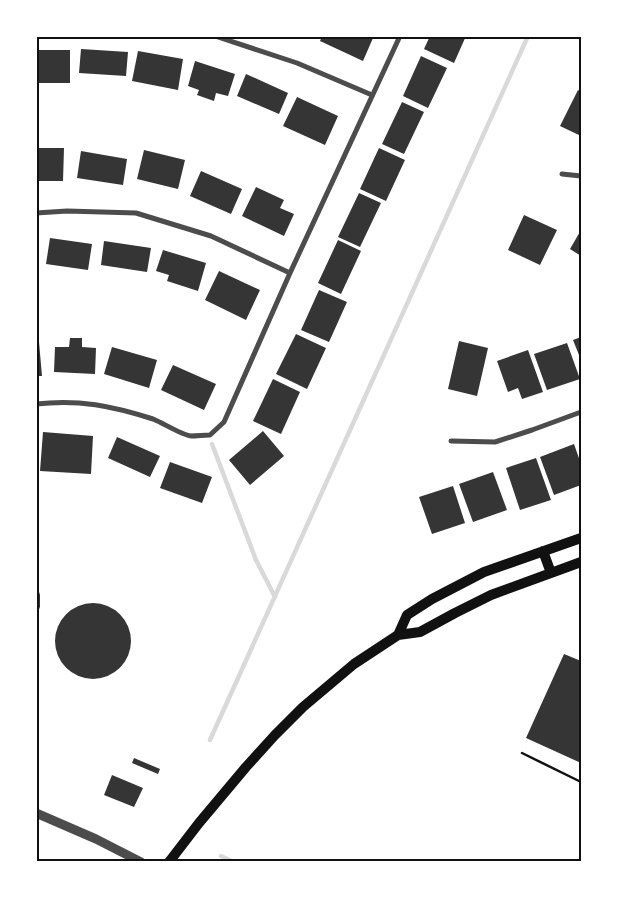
<svg xmlns="http://www.w3.org/2000/svg" width="617" height="898" font-family="'Noto Sans',sans-serif">
<style>
.lines{fill:none;stroke-linecap:round;stroke-linejoin:round}
.stream{stroke:#d9d9d9;stroke-width:4.5}
.building{fill:#353535}
.path{stroke:#111;stroke-width:2.5}
.minor{stroke:#4c4c4c;stroke-width:5}
.tertiary{stroke:#4c4c4c;stroke-width:9}
.secondary{stroke:#111;stroke-width:10}
.neatline{fill:none;stroke:#111;stroke-width:2}
</style>
<rect width="100%" height="100%" fill="#fff"/>
<g class="lines">
<path class="stream" d="M212 444 256 560 275 597
M210 740 528 36
M221 856 233 862"/>
</g>
<path class="building" d="M322 36H369L373 38 363 61 320 41Z
M430 36H466L454 63 424 49Z
M81 49 128 52 126 76 79 73Z
M36 50H70V83H36Z
M138 51 183 59 178 90 132 81Z
M421 56 447 68 428 108 403 96Z
M195 61 235 74 228 96 216 93 214 101 197 95 199 90 188 86Z
M246 74 288 93 279 114 237 96Z
M578 90 581 92V136L560 126Z
M297 97 338 116 325 145 283 126Z
M402 102 424 112 404 154 382 144Z
M36 143H39V148H64L63 181H36Z
M379 148 405 160 386 201 360 189Z
M144 150 185 160 178 189 137 179Z
M81 151 127 159 123 185 77 178Z
M201 171 242 189 231 214 190 196Z
M256 187 284 200 280 208 294 214 284 236 242 216Z
M359 193 381 203 360 247 338 237Z
M524 215 557 230 540 265 508 250Z
M581 230V256L570 249Z
M50 238 92 244 88 270 46 264Z
M338 240 361 251 341 294 318 283Z
M104 241 151 248 147 272 101 265Z
M163 250 206 263 198 291 167 281 169 275 156 271Z
M219 271 260 290 246 320 205 300Z
M319 290 347 302 329 342 301 330Z
M296 334 326 348 307 389 276 374Z
M581 337V360L573 340Z
M70 338H82V347L96 348 95 374 54 372 55 347H69Z
M459 341 488 348 477 396 448 389Z
M36 342H39L42 376H36Z
M567 343 580 379 547 390 534 354Z
M112 347 157 360 149 388 104 374Z
M528 350 543 392 522 399 518 388 508 392 497 361Z
M173 365 216 384 204 410 161 390Z
M273 379 300 392 281 434 253 421Z
M263 431 284 456 250 485 229 460Z
M43 432 93 436 91 474 40 471Z
M117 437 160 456 150 477 108 458Z
M574 444 581 464V485L554 495 540 457Z
M536 458 551 500 520 510 506 468Z
M170 462 212 477 202 503 160 488Z
M493 472 507 510 473 522 459 484Z
M453 486 465 523 432 534 419 497Z
M37 585 40 595V607L36 616Z
M55 641a38 38 0 1 1 76 0a38 38 0 1 1-76 0Z
M564 654 581 661V763L526 738Z
M134 758 160 769 158 774 132 763Z
M112 775 143 788 134 807 104 795Z"/>
<g class="lines">
<path class="path" d="M522 753 581 782"/>
<path class="minor" d="M215 36 297 63 372 95
M562 174 581 176
M36 213 67 211 136 213 211 236 290 273
M36 404C79 399 112 406 153 419 163 423 182 435 191 436 197 436 204 435 210 435L224 422 290 273 400 36
M451 441 495 442 532 430 581 412"/>
<path class="tertiary" d="M36 813 96 839 141 862"/>
<path class="secondary" d="M543 551 551 573
M398 635 407 615 432 599 484 572 581 538
M169 862 199 823 246 767 275 735 303 707 354 664 398 635 420 632 455 613 491 595 581 562"/>
</g>
<rect width="617" height="898" fill="none" stroke="#ffffff" stroke-width="75"/>
<rect x="38" y="38" width="542" height="822" class="neatline"/>
</svg>
